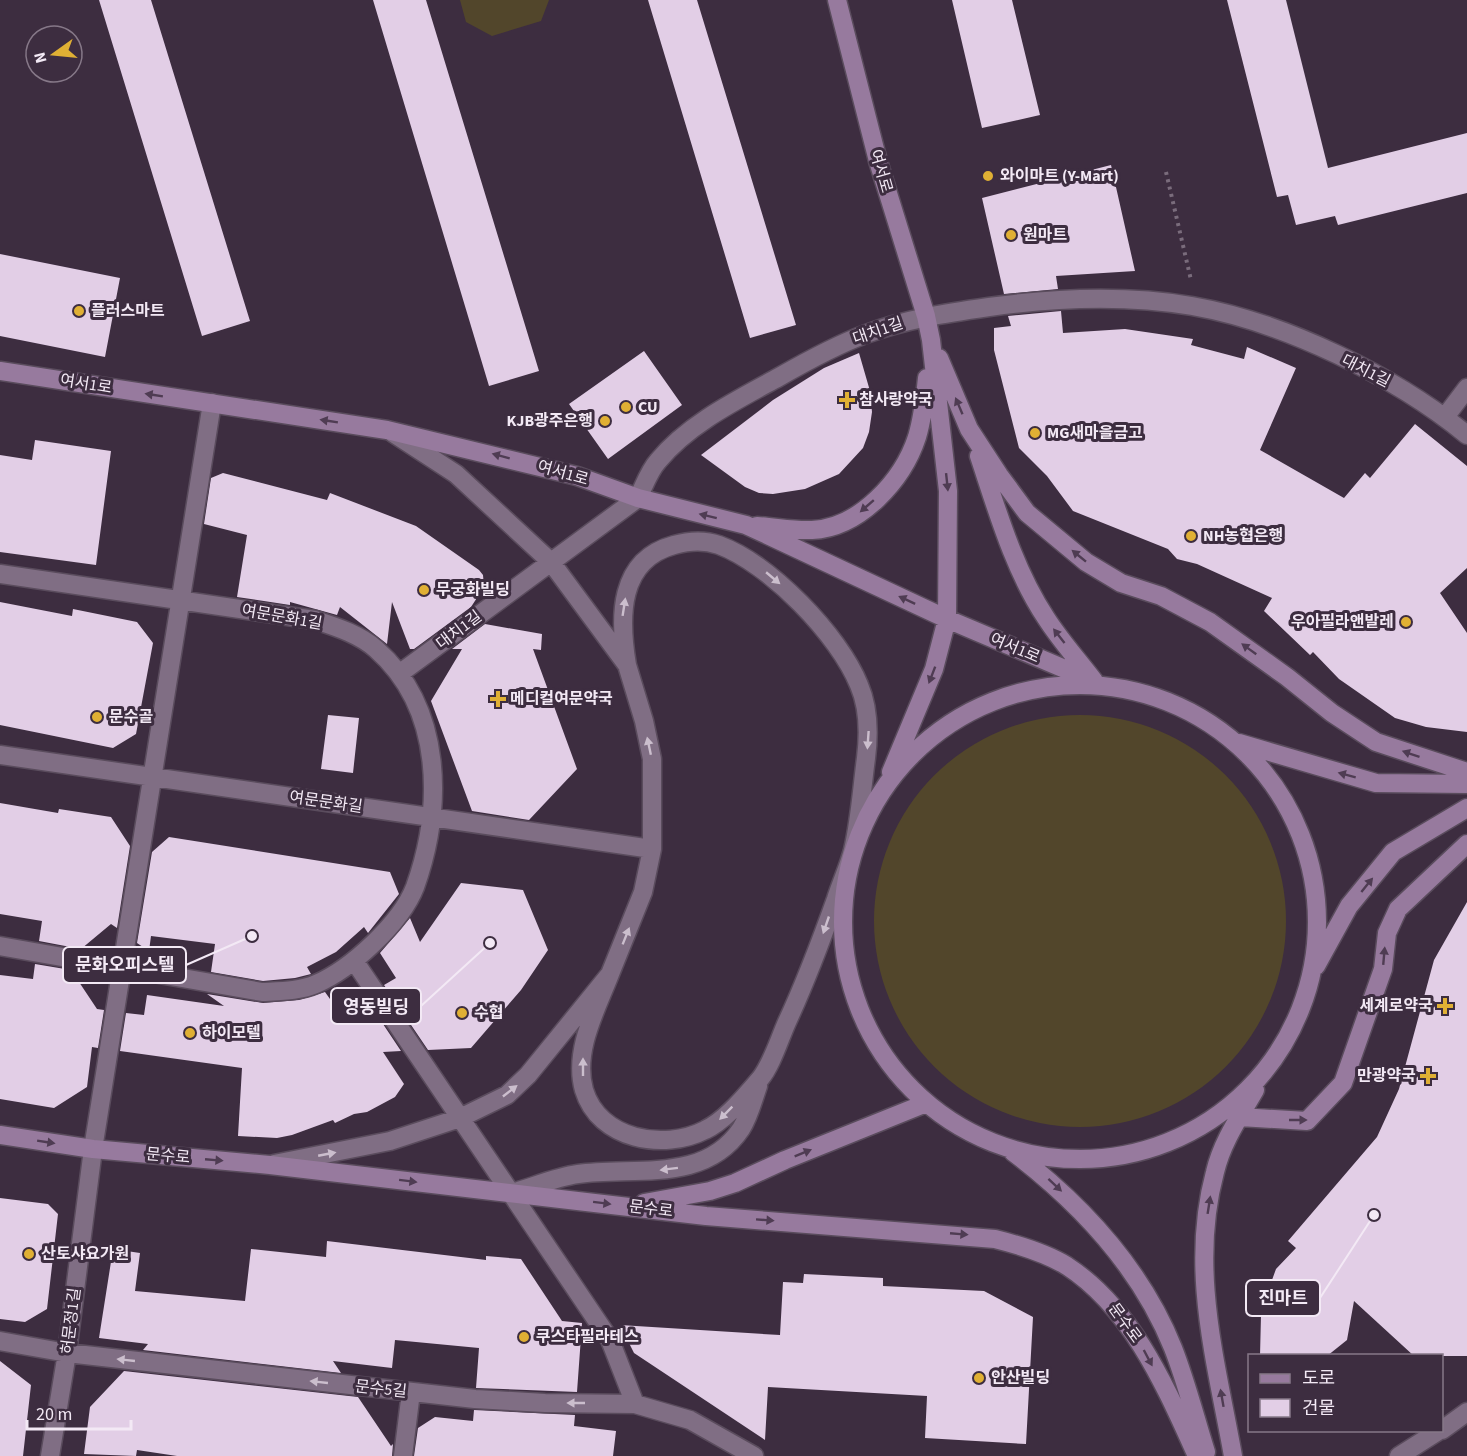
<svg xmlns="http://www.w3.org/2000/svg" width="1467" height="1456" viewBox="0 0 1467 1456" font-family="'Source Sans 3','Noto Sans KR',sans-serif">
  <style>
    .green { fill: #52462b }
    .building { fill: #e2cee6 }
    .lines { fill: none; stroke-linecap: round; stroke-linejoin: round }
    .street-casing { stroke: #5a4c5d; stroke-width: 21 }
    .secondary-casing { stroke: #5a4c5d; stroke-width: 21 }
    .path { stroke: #7a6c7c; stroke-width: 4; stroke-dasharray: 3 4.5; stroke-linecap: butt }
    .street { stroke: #806e84; stroke-width: 18 }
    .secondary { stroke: #977a9e; stroke-width: 18 }
    .oneway { fill: #4f3c53 }
    .oneway2 { fill: #cbbecd }
    .poi-dot { fill: #e0b034; stroke: #3d2d40; stroke-width: 2 }
    .labels { text-anchor: middle; dominant-baseline: central; stroke-width: 6; stroke-linejoin: round; paint-order: stroke }
    .street-label { font-size: 16px; fill: #f3e9f5; stroke: #3d2d40 }
    .poi-label { font-size: 16px; font-weight: bold; fill: #f3e9f5; stroke: #3d2d40; text-anchor: start }
    .leader { fill: none; stroke: #f3e9f5; stroke-width: 2 }
    .callout-dot { fill: #f3e9f5; stroke: #3d2d40; stroke-width: 2 }
    .callout { fill: #3d2d40; stroke: #f3e9f5; stroke-width: 2 }
    .callout-label { font-size: 18px; text-anchor: middle; font-weight: bold; fill: #f3e9f5 }
  </style>
  <rect width="100%" height="100%" fill="#3d2d40"/>
  <path class="green" d="M460,0H549L541,21L492,36L466,22Z
    M874 921a206 206 0 1 1 412 0a206 206 0 1 1-412 0Z"/>
  <path class="building" d="M99,0H151L250,321L202,336Z
    M373,0H426L539,371L489,386Z
    M648,0H697L796,325L750,338Z
    M952,0H1012L1040,115L982,128Z
    M1227,0H1286L1328,168L1467,133V193L1338,225L1335,216L1296,225L1288,195L1277,197Z
    M1111,165L1135,271L1056,276L1058,289L1004,294L982,198Z
    M0,254L120,278L105,357L0,336Z
    M1061,311L1063,333L1125,329L1193,339L1191,345L1244,359L1247,347L1296,368L1260,450L1344,498L1365,473L1370,478L1415,424L1467,466V568L1440,593L1467,633V732L1426,727L1395,718L1339,679L1313,652L1310,655L1264,611L1272,598L1197,564L1177,559L1168,549L1073,511L1047,476L1019,448L994,350V328L1011,326L1008,316Z
    M644,351L682,405L608,459L569,404Z
    M859,353L870,391L872,412L869,432L863,448L839,474L805,489L773,494L759,493L745,487L701,455L773,400L824,368Z
    M35,440L111,451L96,565L0,552V455L32,460Z
    M223,473L327,500L330,493L416,526L479,570L483,575L484,587L471,607L414,649H410L392,602L387,644L340,607L337,615L290,602V605L237,597L247,535L204,524L211,478Z
    M0,602L72,616L73,609L137,622L153,643L136,734L113,748L0,725Z
    M485,624L542,634L541,650L533,649L577,769L529,820L472,811L431,701L462,649H452Z
    M328,715L359,718L353,773L321,769Z
    M0,803L58,813L59,809L111,817L130,846L117,928L111,924L81,949L39,941L42,921L0,914Z
    M169,837L390,872L399,894L368,933L364,927L336,952L307,967L311,974L295,978L263,981L211,972L215,944L151,936L149,951L137,943L152,852Z
    M461,883L523,890L548,950L521,990L471,1048L428,1050L384,985L396,978L380,953L410,918L420,942Z
    M1467,902V1356H1414L1354,1301L1347,1340L1327,1356H1260L1261,1315L1268,1291L1276,1269L1296,1248L1288,1241L1377,1137L1399,1089L1434,960Z
    M35,964L71,970L97,1009L104,1010L98,1048L92,1047L87,1087L54,1108L0,1099V975L33,979Z
    M325,992L340,1013L365,997L401,1051L383,1052L404,1084L395,1097L367,1112L354,1114L335,1123L333,1120L292,1135L277,1138L238,1136L242,1068L120,1051L126,1013L144,1015L147,995L224,1006L207,994L263,1003L299,1000Z
    M0,1198L48,1204L58,1214L47,1309L25,1322L0,1319Z
    M327,1241L486,1260V1256L521,1259L562,1321L582,1323L577,1392L476,1388L479,1348L395,1340L392,1368L333,1361L341,1373L143,1350L148,1344L99,1338L113,1249L140,1253L135,1291L245,1301L251,1249L326,1257Z
    M804,1274L883,1278V1286L984,1291L1033,1317L1026,1444L925,1438L927,1396L768,1387L765,1440L634,1353L620,1325L780,1335L783,1282L803,1283Z
    M0,1361L31,1385L23,1456H0Z
    M124,1371L358,1397L391,1446L393,1444L392,1456H177L137,1450L136,1456L84,1454L90,1407Z
    M474,1410L575,1415L574,1426L616,1431L613,1456H414L418,1428L435,1417L473,1421Z"/>
  <g class="lines">
    <g class="street-casing">
      <path id="street" d="M1445,417L1467,388
        M0,574L315,620C336,627 359,634 376,649C444,709 443,808 415,887C401,923 351,969 316,984C300,991 280,991 262,992L0,946
        M399,674L638,498C644,486 649,471 658,461C688,424 737,400 779,377C807,361 836,345 866,334C906,319 947,313 989,307C1054,298 1127,295 1192,306C1284,322 1395,376 1467,435
        M0,755L652,849
        M355,962L610,1340L635,1404
        M610,974C596,1010 573,1051 584,1090C599,1140 664,1151 705,1130C726,1120 745,1096 760,1079C772,1064 779,1040 787,1022C806,981 821,941 836,899C841,883 849,866 853,850C860,820 862,788 866,758C869,734 869,708 859,685C839,635 770,564 719,545C705,540 688,541 674,545C618,560 619,618 627,665
        M274,1164L390,1141L460,1118L507,1095L528,1075L610,974L643,892L652,849V759L644,721L627,665L551,562L456,474L393,433
        M512,1193C533,1187 556,1177 578,1174C634,1166 704,1184 741,1129C749,1117 753,1100 758,1086
        M0,1341L67,1353L475,1399L545,1403L635,1404L690,1420L754,1456
        M1442,1430L1467,1412
        M50,1456L67,1353L93,1149L212,403
        M403,1456L411,1392
        M1399,1456L1440,1430"/>
    </g>
    <g class="secondary-casing">
      <path id="secondary" d="M837,0L878,161L926,316L931,340L948,491L947,619L934,669L891,772
        M939,358L969,429L999,475L1027,513L1086,562L1121,583L1161,596L1210,622L1287,677L1332,713L1376,742L1467,772
        M0,371L387,430L577,476L638,498L746,525L947,619L1093,681
        M979,456C997,510 1014,570 1046,618C1060,640 1078,660 1094,681
        M757,526C775,527 794,531 812,530C860,528 903,480 917,437C923,417 925,398 927,378
        M843 922a237 237 0 1 1 474 0a237 237 0 1 1-474 0Z
        M1239,743L1376,783L1467,784
        M1316,966L1349,906L1393,852L1467,808
        M1240,1117L1307,1121L1343,1083L1383,969L1387,933L1398,909L1467,844
        M0,1135L93,1149L270,1165L706,1216L995,1239C1019,1245 1046,1253 1067,1266C1133,1309 1166,1388 1197,1456
        M1013,1152C1080,1203 1141,1268 1173,1348C1186,1381 1195,1417 1206,1452
        M644,1203L710,1191L735,1183L785,1160L924,1104
        M1233,1456C1216,1361 1189,1268 1215,1172C1222,1142 1240,1116 1255,1090"/>
    </g>
    <path class="path" d="M1166,172L1191,280"/>
    <use href="#street" class="street"/>
    <use href="#secondary" class="secondary"/>
  </g>
  <defs><path id="oneway-solid" d="M-6-.8H1V-3.2L6.5 0L1 3.2V.8H-6Z" transform="scale(1.5)"/></defs>
  <g class="oneway">
    <use href="#oneway-solid" transform="translate(154 395) rotate(-171)"/>
    <use href="#oneway-solid" transform="translate(959 406) rotate(-113)"/>
    <use href="#oneway-solid" transform="translate(329 421) rotate(-171)"/>
    <use href="#oneway-solid" transform="translate(501 456) rotate(-165)"/>
    <use href="#oneway-solid" transform="translate(947 482) rotate(84)"/>
    <use href="#oneway-solid" transform="translate(867 506) rotate(139)"/>
    <use href="#oneway-solid" transform="translate(708 516) rotate(-166)"/>
    <use href="#oneway-solid" transform="translate(1079 556) rotate(-141)"/>
    <use href="#oneway-solid" transform="translate(907 600) rotate(-155)"/>
    <use href="#oneway-solid" transform="translate(1059 636) rotate(-128)"/>
    <use href="#oneway-solid" transform="translate(1249 649) rotate(-144)"/>
    <use href="#oneway-solid" transform="translate(932 675) rotate(111)"/>
    <use href="#oneway-solid" transform="translate(1411 754) rotate(-161)"/>
    <use href="#oneway-solid" transform="translate(1347 775) rotate(-165)"/>
    <use href="#oneway-solid" transform="translate(1367 885) rotate(-51)"/>
    <use href="#oneway-solid" transform="translate(1384 956) rotate(-85)"/>
    <use href="#oneway-solid" transform="translate(1298 1120)"/>
    <use href="#oneway-solid" transform="translate(46 1142) rotate(9)"/>
    <use href="#oneway-solid" transform="translate(803 1153) rotate(-22)"/>
    <use href="#oneway-solid" transform="translate(214 1160) rotate(5)"/>
    <use href="#oneway-solid" transform="translate(408 1181) rotate(7)"/>
    <use href="#oneway-solid" transform="translate(1055 1185) rotate(43)"/>
    <use href="#oneway-solid" transform="translate(602 1203) rotate(7)"/>
    <use href="#oneway-solid" transform="translate(1209 1205) rotate(-81)"/>
    <use href="#oneway-solid" transform="translate(765 1220) rotate(4)"/>
    <use href="#oneway-solid" transform="translate(959 1234) rotate(5)"/>
    <use href="#oneway-solid" transform="translate(1148 1358) rotate(62)"/>
    <use href="#oneway-solid" transform="translate(1222 1398) rotate(-100)"/>
  </g>
  <g class="oneway2">
    <use href="#oneway-solid" transform="translate(773 578) rotate(40)"/>
    <use href="#oneway-solid" transform="translate(624 607) rotate(-81)"/>
    <use href="#oneway-solid" transform="translate(868 740) rotate(94)"/>
    <use href="#oneway-solid" transform="translate(649 746) rotate(-102)"/>
    <use href="#oneway-solid" transform="translate(826 925) rotate(109)"/>
    <use href="#oneway-solid" transform="translate(626 936) rotate(-68)"/>
    <use href="#oneway-solid" transform="translate(583 1067) rotate(-90)"/>
    <use href="#oneway-solid" transform="translate(510 1091) rotate(-38)"/>
    <use href="#oneway-solid" transform="translate(726 1113) rotate(135)"/>
    <use href="#oneway-solid" transform="translate(327 1154) rotate(-11)"/>
    <use href="#oneway-solid" transform="translate(669 1169) rotate(173)"/>
    <use href="#oneway-solid" transform="translate(126 1360) rotate(-174)"/>
    <use href="#oneway-solid" transform="translate(319 1382) rotate(-174)"/>
    <use href="#oneway-solid" transform="translate(576 1403) rotate(-180)"/>
  </g>
  <g class="poi-dot">
    <circle cx="988" cy="176" r="6"/>
    <circle cx="1011" cy="235" r="6"/>
    <circle cx="79" cy="311" r="6"/>
    <path d="M844 391h6v6h6v6h-6v6h-6v-6h-6v-6h6z"/>
    <circle cx="626" cy="407" r="6"/>
    <circle cx="605" cy="421" r="6"/>
    <circle cx="1035" cy="433" r="6"/>
    <circle cx="1191" cy="536" r="6"/>
    <circle cx="424" cy="590" r="6"/>
    <circle cx="1406" cy="622" r="6"/>
    <path d="M495 690h6v6h6v6h-6v6h-6v-6h-6v-6h6z"/>
    <circle cx="97" cy="717" r="6"/>
    <path d="M1442 997h6v6h6v6h-6v6h-6v-6h-6v-6h6z"/>
    <circle cx="462" cy="1013" r="6"/>
    <circle cx="190" cy="1033" r="6"/>
    <path d="M1425 1067h6v6h6v6h-6v6h-6v-6h-6v-6h6z"/>
    <circle cx="29" cy="1254" r="6"/>
    <circle cx="524" cy="1337" r="6"/>
    <circle cx="979" cy="1378" r="6"/>
  </g>
  <g class="labels">
    <g class="street-label">
      <text transform="translate(881 171) rotate(74)">여서로</text>
      <text transform="translate(878 331) rotate(-19)">대치1길</text>
      <text transform="translate(1366 371) rotate(27)">대치1길</text>
      <text transform="translate(86 384) rotate(9)">여서1로</text>
      <text transform="translate(563 473) rotate(16)">여서1로</text>
      <text transform="translate(282 617) rotate(10)">여문문화1길</text>
      <text transform="translate(459 630) rotate(-37)">대치1길</text>
      <text transform="translate(1015 648) rotate(23)">여서1로</text>
      <text transform="translate(326 802) rotate(8)">여문문화길</text>
      <text transform="translate(168 1156) rotate(5)">문수로</text>
      <text transform="translate(651 1209) rotate(7)">문수로</text>
      <text transform="translate(71 1321) rotate(-83)">허문정1길</text>
      <text transform="translate(1125 1323) rotate(54)">문수로</text>
      <text transform="translate(381 1389) rotate(6)">문수5길</text>
    </g>
    <g class="poi-label">
      <text x="1000" y="176">와이마트 (Y-Mart)</text>
      <text x="1023" y="235">원마트</text>
      <text x="91" y="311">플러스마트</text>
      <text x="859" y="400">참사랑약국</text>
      <text x="638" y="407">CU</text>
      <text x="593" y="421" text-anchor="end">KJB광주은행</text>
      <text x="1047" y="433">MG새마을금고</text>
      <text x="1203" y="536">NH농협은행</text>
      <text x="436" y="590">무궁화빌딩</text>
      <text x="1394" y="622" text-anchor="end">우아필라앤발레</text>
      <text x="510" y="699">메디컬여문약국</text>
      <text x="109" y="717">문수골</text>
      <text x="1433" y="1006" text-anchor="end">세계로약국</text>
      <text x="474" y="1013">수협</text>
      <text x="202" y="1033">하이모텔</text>
      <text x="1416" y="1076" text-anchor="end">만광약국</text>
      <text x="41" y="1254">산토샤요가원</text>
      <text x="536" y="1337">쿠스타필라테스</text>
      <text x="991" y="1378">안산빌딩</text>
    </g>
  </g>
  <path class="leader" d="M252 936L186 965M490 943L421 1006M1374 1215L1320 1298"/>
  <g class="callout-dot">
    <circle cx="252" cy="936" r="6"/>
    <circle cx="490" cy="943" r="6"/>
    <circle cx="1374" cy="1215" r="6"/>
  </g>
  <g class="callout">
    <rect x="63" y="947" width="123" height="36" rx="6"/>
    <rect x="331" y="988" width="90" height="36" rx="6"/>
    <rect x="1246" y="1280" width="74" height="36" rx="6"/>
  </g>
  <g class="callout-label">
    <text x="125" y="971">문화오피스텔</text>
    <text x="376" y="1013">영동빌딩</text>
    <text x="1283" y="1304">진마트</text>
  </g>
  <rect x="1248" y="1354" width="195" height="78" fill="#3d2d40" stroke="#867888" stroke-width="1.5"/>
  <rect x="1260" y="1374" width="30" height="9" fill="#977a9e" stroke="#867888" stroke-width="1.5"/>
  <text x="1302" y="1384" font-size="18" fill="#f3e9f5">도로</text>
  <rect x="1260" y="1399" width="30" height="18" fill="#e2cee6" stroke="#867888" stroke-width="1.5"/>
  <text x="1302" y="1414" font-size="18" fill="#f3e9f5">건물</text>
  <g transform="translate(54 54) rotate(255)"><circle r="28" fill="#3d2d40" stroke="#867888" stroke-width="1.5"/>
  <path d="M0-4.5L10 22L0 15L-10 22Z" fill="#e0b034"/>
  <text y="-9" font-size="16" font-weight="bold" text-anchor="middle" fill="#f3e9f5">N</text>
  </g>
  <path d="M27 1420v9h104v-9" fill="none" stroke="#f3e9f5" stroke-width="3"/>
  <text x="36" y="1420" font-size="18" fill="#f3e9f5" stroke="#3d2d40" stroke-width="4.5" paint-order="stroke">20 m</text>
</svg>
